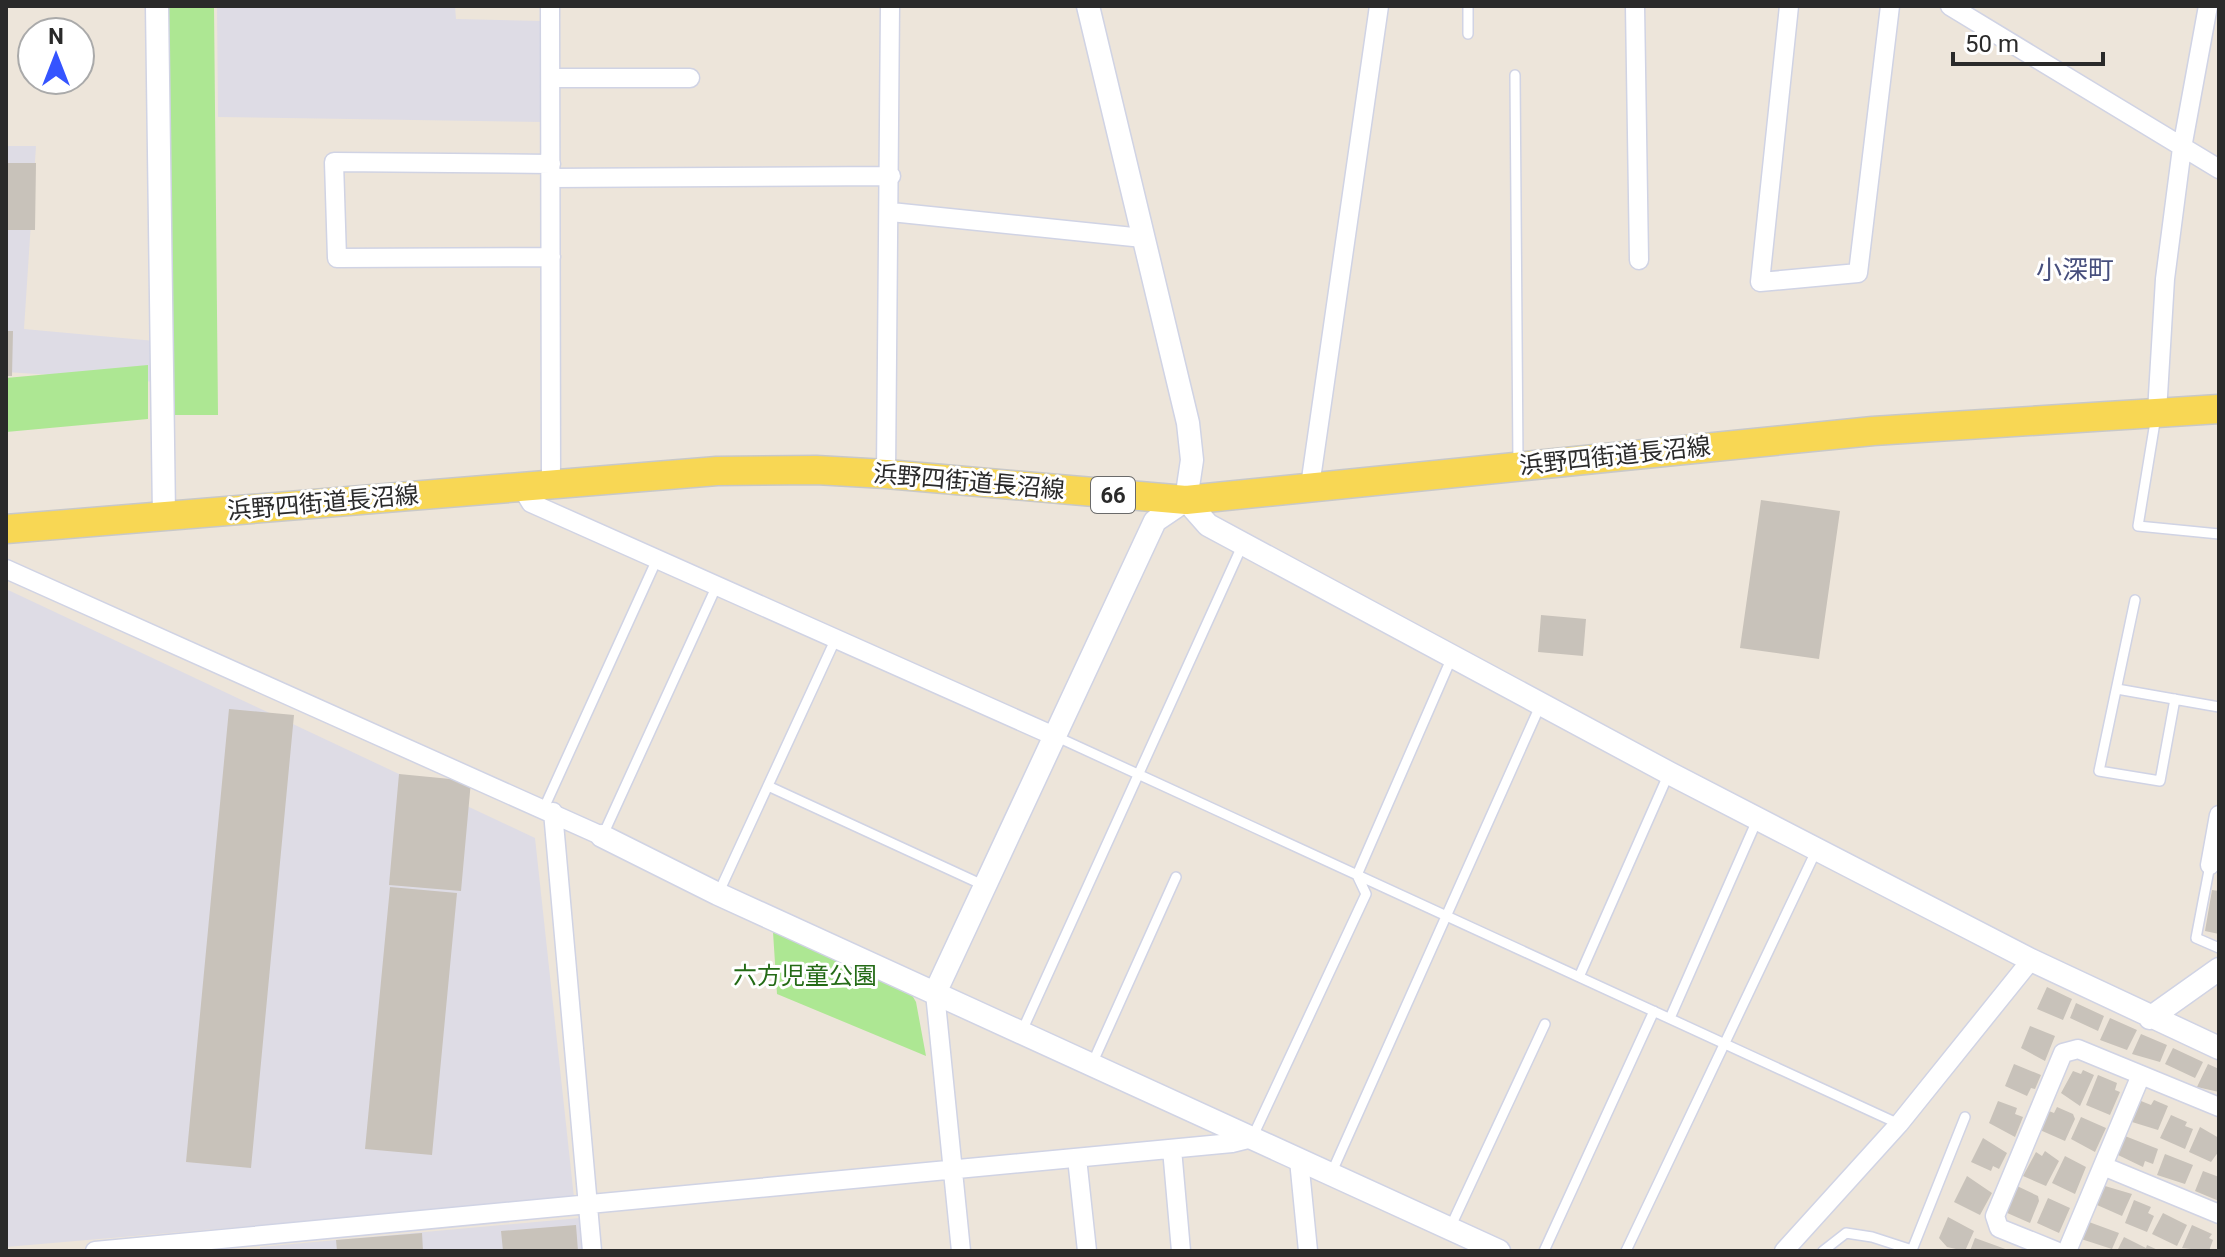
<svg xmlns="http://www.w3.org/2000/svg" width="2225" height="1257" viewBox="0 0 2225 1257" font-family="Roboto,'Noto Sans JP',sans-serif">
  <style>
    .industrial { fill: #dedce5 }
    .green { fill: #ade793 }
    .building { fill: #c8c2ba }
    .lines { fill: none; stroke-linecap: round; stroke-linejoin: round }
    .service-casing { stroke: #d0d3e4; stroke-width: 12 }
    .minor-casing { stroke: #d0d3e4; stroke-width: 21 }
    .tertiary-casing { stroke: #d0d3e4; stroke-width: 25 }
    .primary-casing { stroke: #c8c8c8; stroke-width: 31 }
    .service { stroke: #fff; stroke-width: 9 }
    .minor { stroke: #fff; stroke-width: 18 }
    .tertiary { stroke: #fff; stroke-width: 22 }
    .primary { stroke: #f8d754; stroke-width: 28 }
    .labels { text-anchor: middle; dominant-baseline: central; stroke-width: 6; stroke-linejoin: round; paint-order: stroke }
    .shield { fill: #fff; stroke: #6a6a6a; stroke-width: 2 }
    .shield-label { font-size: 22px; font-weight: bold; fill: #2a2a2a }
    .street-label { font-size: 24px; fill: #2a2a2a; stroke: #fff }
    .park-label { font-size: 24px; fill: #246b16; stroke: #fff }
    .neighbourhood-label { font-size: 26px; fill: #474f7d; stroke: #fff }
  </style>
  <rect width="100%" height="100%" fill="#ede5da"/>
  <path class="industrial" d="M217,6H455L456,19L541,21V122L218,117Z
    M6,146H36L24,329L155,341L158,382L6,372Z
    M6,589L535,838L574,1198L6,1247Z
    M580,1218L583,1251H260V1247Z"/>
  <path class="green" d="M167,6H214L218,415H171Z
    M148,365V419L6,432V378Z
    M773,932L909,990L916,1002L926,1056L777,994Z"/>
  <path class="building" d="M6,163H36L35,230H6Z
    M6,331H13L12,376H6Z
    M1761,500L1840,511L1819,659L1740,648Z
    M1541,615L1586,619L1583,656L1538,652Z
    M229,709L294,715L251,1168L186,1162Z
    M399,774L471,781L461,891L389,885Z
    M390,887L457,893L432,1155L365,1149Z
    M2212,890L2219,891V934L2205,931Z
    M2047,987L2072,999L2063,1020L2037,1009Z
    M2076,1003L2104,1016L2098,1031L2070,1018Z
    M2110,1018L2137,1030L2127,1050L2100,1040Z
    M2030,1026L2055,1036L2045,1061L2021,1048Z
    M2141,1034L2167,1045L2160,1062L2132,1054Z
    M2173,1048L2203,1062L2195,1078L2165,1064Z
    M2014,1064L2041,1075L2035,1089L2031,1088L2027,1096L2005,1086Z
    M2208,1064L2219,1069V1092L2197,1087Z
    M2083,1070L2094,1075L2080,1106L2061,1093L2073,1071L2081,1074Z
    M2098,1075L2117,1083L2115,1090L2120,1092L2110,1115L2086,1105Z
    M2154,1100L2168,1106L2158,1130L2132,1122L2141,1101L2151,1105Z
    M1998,1101L2017,1108L2015,1114L2023,1117L2015,1137L1989,1123Z
    M2057,1107L2073,1114L2075,1119L2065,1141L2040,1130L2049,1111L2054,1113Z
    M2171,1115L2187,1122L2185,1126L2193,1129L2185,1149L2160,1138Z
    M2081,1117L2106,1128L2095,1152L2071,1139Z
    M2200,1127L2219,1138V1151L2211,1162L2189,1152Z
    M2125,1136L2158,1149L2153,1164L2145,1161L2143,1167L2118,1155Z
    M1983,1138L2007,1153L1999,1169L1993,1166L1991,1171L1971,1162Z
    M2045,1151L2059,1161L2046,1186L2023,1176L2036,1152L2042,1156Z
    M2165,1154L2193,1165L2185,1184L2157,1175Z
    M2065,1156L2086,1167L2075,1194L2052,1183Z
    M2203,1171L2219,1177V1201L2195,1191Z
    M1967,1176L1992,1193L1980,1215L1954,1202Z
    M2017,1186L2038,1196L2039,1201L2030,1223L2005,1212Z
    M2105,1186L2132,1194L2122,1216L2097,1205Z
    M2048,1198L2070,1208L2059,1233L2037,1223Z
    M2134,1200L2151,1207L2148,1213L2154,1216L2147,1232L2125,1223Z
    M2163,1213L2187,1225L2177,1246L2152,1234Z
    M1948,1217L1974,1231L1965,1251L1947,1247L1939,1238Z
    M2089,1222L2119,1233L2112,1249L2081,1239Z
    M576,1225L578,1251H503L501,1231Z
    M2192,1225L2212,1234L2209,1238L2213,1240L2209,1251L2182,1248Z
    M422,1233L423,1251H337L336,1240Z
    M2124,1237L2146,1248L2147,1245L2160,1251H2117Z
    M1975,1238L2011,1251H1970Z"/>
  <g class="lines">
    <g class="service-casing">
      <path id="service" d="M1468,6V34
        M1515,75L1518,463
        M2156,416L2138,526L2219,534
        M2135,600L2099,771L2160,781L2175,699
        M2117,689L2219,707
        M1055,736L1899,1124
        M768,786L983,885
        M544,808L658,557
        M603,835L718,583
        M2210,865L2196,938L2219,948
        M718,894L837,636
        M1579,977L1669,773
        M1670,1018L1758,818
        M1022,1031L1242,546
        M1092,1064L1176,877
        M1253,1136L1366,894L1357,875L1452,657
        M1331,1174L1540,706
        M1450,1228L1545,1024
        M1544,1251L1654,1011
        M1626,1251L1817,849
        M1823,1251L1846,1233L1872,1237L1912,1250L1965,1117"/>
    </g>
    <g class="minor-casing">
      <path id="minor" d="M550,6L551,482
        M1635,6L1639,260
        M1789,6L1760,282L1858,273L1890,6
        M1950,6L2219,169
        M551,78H690
        M551,164L334,162L337,258L551,257
        M551,178L891,176
        M891,212L1143,238
        M2157,412L2165,279L2182,148L2208,6
        M886,474L890,6
        M520,485L531,503L1054,736
        M1310,486L1379,6
        M6,569L602,836
        M553,812L592,1251
        M2210,865L2219,815
        M935,993L961,1251
        M1172,1149L1181,1251
        M1077,1158L1087,1251
        M1299,1160L1308,1251
        M2103,1166L2219,1214
        M95,1251L1232,1143L1252,1138
        M1784,1251L1899,1124L2031,960
        M2056,1251L1999,1228L1995,1216L2063,1053L2078,1049L2219,1107
        M2067,1251L2141,1075"/>
    </g>
    <g class="tertiary-casing">
      <path id="tertiary" d="M157,6L164,516
        M1088,6L1188,423L1192,460L1186,500L1208,525L1669,773L2031,960L2219,1048
        M602,836L718,894L1499,1251
        M935,993L1155,521L1186,500
        M2150,1018L2219,969"/>
    </g>
    <g class="primary-casing">
      <path id="primary" d="M6,529L717,471L816,470L886,474L1186,500L1873,431L2219,409"/>
    </g>
    <use href="#service" class="service"/>
    <use href="#minor" class="minor"/>
    <use href="#tertiary" class="tertiary"/>
    <use href="#primary" class="primary"/>
  </g>
  <g class="labels">
    <rect class="shield" x="1091" y="477" width="44" height="36" rx="6"/>
    <g class="shield-label">
      <text x="1113" y="495">66</text>
    </g>
    <g class="street-label">
      <text transform="translate(1615 456) rotate(-6)">浜野四街道長沼線</text>
      <text transform="translate(969 482) rotate(5)">浜野四街道長沼線</text>
      <text transform="translate(323 503) rotate(-5)">浜野四街道長沼線</text>
    </g>
    <g class="park-label">
      <text x="805" y="976">六方児童公園</text>
    </g>
    <g class="neighbourhood-label">
      <text x="2075" y="270">小深町</text>
    </g>
  </g>
  <rect width="2225" height="1257" fill="none" stroke="#2a2a2a" stroke-width="16"/>
  <g transform="translate(56 56)"><circle r="38" fill="#ffffff" stroke="#aaaaaa" stroke-width="2"/>
  <path d="M0-6L14 30L0 20L-14 30Z" fill="#3554ff"/>
  <text y="-12" font-size="22" font-weight="bold" text-anchor="middle" fill="#2a2a2a">N</text>
  </g>
  <path d="M1953 52v12h150v-12" fill="none" stroke="#2a2a2a" stroke-width="4"/>
  <text x="1965" y="52" font-size="24" fill="#2a2a2a" stroke="#ffffff" stroke-width="6" paint-order="stroke">50 m</text>
</svg>
